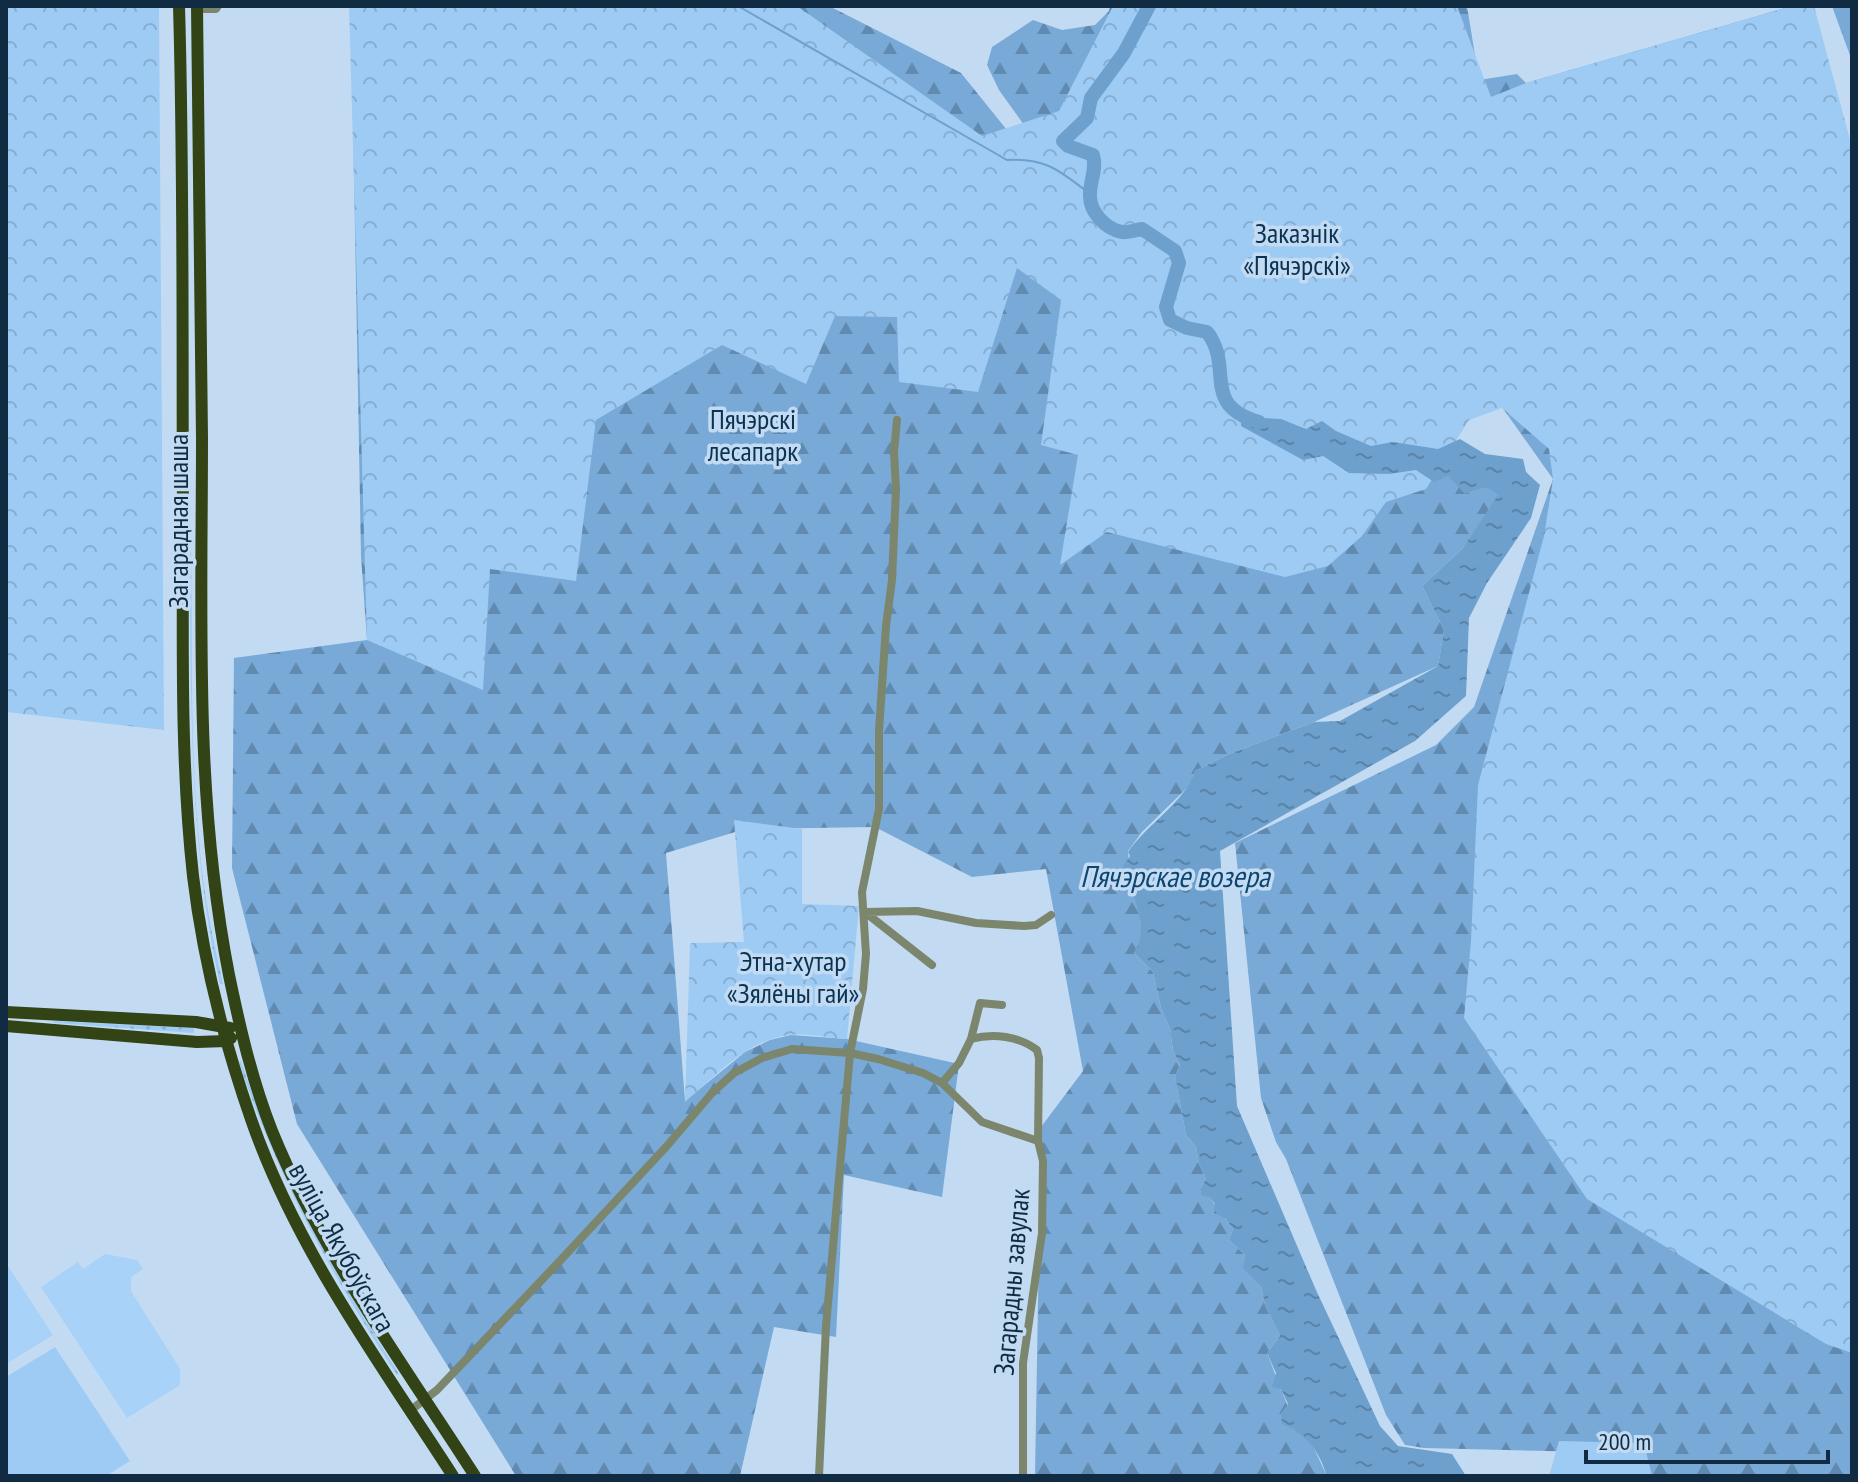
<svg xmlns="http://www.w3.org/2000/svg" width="1858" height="1482" viewBox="0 0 1858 1482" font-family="'PT Sans Narrow',sans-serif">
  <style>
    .built { fill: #a9d2f8 }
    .grass { fill: url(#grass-dots) }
    .forest { fill: url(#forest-firs) }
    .park { fill: url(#park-crowns) }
    .pitch { fill: #9ecbf4 }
    .water { fill: url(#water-ripples) }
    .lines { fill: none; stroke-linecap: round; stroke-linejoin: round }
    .stream { stroke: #6ea0cd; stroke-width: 2 }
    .river { stroke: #6ea0cd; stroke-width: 14 }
    .street { stroke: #7b866d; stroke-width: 8 }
    .primary { stroke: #324315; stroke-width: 12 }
    .labels { text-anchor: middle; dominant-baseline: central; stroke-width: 7; stroke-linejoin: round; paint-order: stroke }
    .park-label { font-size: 28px; fill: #0c3251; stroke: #c2dbf3 }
    .street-label { font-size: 28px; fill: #112c42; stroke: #c2dbf3 }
    .water-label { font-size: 30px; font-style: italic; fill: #0d4671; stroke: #c2dbf3 }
  </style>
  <defs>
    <pattern id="grass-dots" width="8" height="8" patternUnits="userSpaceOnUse" patternTransform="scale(2)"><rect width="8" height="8" fill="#9ecbf4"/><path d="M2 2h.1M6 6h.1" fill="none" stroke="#87aed2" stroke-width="1.8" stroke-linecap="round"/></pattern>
    <pattern id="forest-firs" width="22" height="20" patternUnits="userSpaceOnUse" patternTransform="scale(2)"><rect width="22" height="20" fill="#78a9d7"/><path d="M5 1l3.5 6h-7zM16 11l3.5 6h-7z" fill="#618ab0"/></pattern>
    <pattern id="park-crowns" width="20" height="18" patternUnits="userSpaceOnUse" patternTransform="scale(2)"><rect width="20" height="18" fill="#9ecbf4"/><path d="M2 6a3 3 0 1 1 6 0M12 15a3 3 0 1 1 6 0" fill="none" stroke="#87aed2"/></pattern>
    <pattern id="water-ripples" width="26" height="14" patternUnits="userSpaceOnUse" patternTransform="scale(2)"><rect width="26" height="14" fill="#6ea0cd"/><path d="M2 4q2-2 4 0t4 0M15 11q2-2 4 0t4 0" fill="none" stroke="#5983a8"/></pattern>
  </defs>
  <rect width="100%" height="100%" fill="#c2dbf3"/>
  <path class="built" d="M105,1254L137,1260L143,1269L131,1277V1291L180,1369V1385L127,1418L41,1287L78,1262L83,1269Z
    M6,1263L53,1335L6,1364Z"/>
  <path class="grass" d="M189,539H191C193,643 189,748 200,851C204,896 213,940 223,984H220C187,838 192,688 189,539Z
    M53,1021L194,1028V1033L54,1023Z
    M241,1061C279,1174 335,1274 399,1374L397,1375C332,1276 276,1175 239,1062Z"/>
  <path class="forest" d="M354,6H829L961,73L1015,140L1448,476L1491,488L1499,495L1462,549L1422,586L1444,630L1438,666L1314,722L1229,754L1195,771L1191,784L1142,832L1128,851L1130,876L1140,915L1142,940L1134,953L1153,972L1161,1008L1170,1029L1173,1051L1180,1065L1175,1077L1186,1135L1196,1147L1199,1164L1206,1179L1200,1189L1201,1194L1210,1198L1233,1229L1229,1240L1245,1255L1244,1268L1261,1287L1265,1305L1280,1336L1267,1353L1297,1430L1311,1442L1327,1476H1035L1041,1127L1083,1071L1046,869L972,877L875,827L745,829L666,853L685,1101L745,1052L770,1040L791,1035L847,1039L959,1064L942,1197L844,1175L836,1337L774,1327L740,1476H516L297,1124L232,868L234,658L367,640L361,556L351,14Z
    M1110,6H1467L1479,80L1517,74L1526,83L1792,6L1852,147V1476H1638L1592,1452L1424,1448L1405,1445L1386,1415L1286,1159L1276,1142L1261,1098L1235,843L1436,745L1474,707L1553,479L1502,407L1042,150L999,90L987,65L992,47L1033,20L1062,30L1095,25L1109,11Z
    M1832,6H1852V61Z"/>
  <path class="park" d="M6,6H159L164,730L6,712Z
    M349,6H797L982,136L1059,111L1113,6H1457L1491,97L1526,83L1792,6H1814L1852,147V1353L1826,1344L1587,1199L1464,1018L1471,941L1478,785L1544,536L1553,479L1549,449L1502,408L1469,420L1426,489L1386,502L1362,536L1328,566L1285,577L1107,532L1060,565L1078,455L1041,445L1061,300L1017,268L978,392L899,382L897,317L835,316L806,384L722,345L596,420L576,581L490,569L483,690L367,640Z
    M734,820L802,829V904L859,906L847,1039C829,1038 808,1033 790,1035C748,1039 715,1077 685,1102L690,943L744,942Z"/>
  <path class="pitch" d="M55,1347L130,1461L106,1476H6V1377Z
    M1559,1441L1644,1443L1652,1476H1549Z"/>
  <path class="water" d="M1241,417L1281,419L1306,429L1322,421L1336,431L1371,446L1393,442L1438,449L1460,439L1485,454L1523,459L1526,472L1540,485L1531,518L1487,583L1469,618L1466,696L1415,741L1220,851L1237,1106L1316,1290L1380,1426L1398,1446L1452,1454L1466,1476H1327C1319,1451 1307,1434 1282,1424L1281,1413L1288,1404L1281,1389L1272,1387L1276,1373L1267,1353L1280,1336L1265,1305L1261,1287L1243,1268L1245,1255L1229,1240L1233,1229L1225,1218L1214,1213L1215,1204L1210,1198L1201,1195L1200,1189L1206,1179L1199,1164L1196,1147L1186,1135L1175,1077L1180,1065L1173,1051L1170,1029L1161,1008L1153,972L1134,953C1146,934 1140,917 1134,896L1126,891L1130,876L1123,866L1130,856L1128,852C1146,825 1187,800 1195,771L1229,754L1314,722L1340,721L1438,666L1444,630L1422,586L1462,549L1498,495C1487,483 1480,488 1465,494L1448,476L1434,482L1416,470L1389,474L1349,473L1323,456L1303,460L1241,426Z"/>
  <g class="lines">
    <path class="stream" d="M738,6L1007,160C1047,158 1060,171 1090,194"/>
    <path class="river" d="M1149,6L1124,53L1091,98L1087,118L1063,141L1068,146L1093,155C1097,170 1090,180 1090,194C1089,211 1105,229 1122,232C1127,233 1136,230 1142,229L1175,251L1179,263L1166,307L1170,320L1187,328L1207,332C1235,368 1199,404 1259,422"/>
    <path class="street" d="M197,9H216L218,6
      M865,912L917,911L976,923L1024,926L1036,925L1051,915
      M866,913L932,965
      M971,1039C993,1033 1019,1036 1037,1050L1039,1058L1038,1141L1043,1161L1042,1233L1023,1363V1476
      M942,1083L959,1063L971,1039L980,1003L1002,1005
      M411,1410L437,1390L557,1264L666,1147L712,1093L734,1073L762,1058L792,1049L850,1053L878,1059L923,1073L942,1083L982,1122L1038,1141
      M819,1476L826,1326L850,1053L863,989L866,954L862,892L879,809V731L886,626L892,580L896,489L894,452L897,420"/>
    <path class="primary" d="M179,6C184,178 182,350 183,522C183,639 180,758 193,876C203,960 224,1042 252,1122C297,1250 380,1363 453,1476
      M197,6C198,150 201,294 202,438C202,619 194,796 229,975C240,1028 252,1080 272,1131C322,1254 404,1365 475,1476
      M6,1012L196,1022L230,1028
      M6,1026L197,1042L226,1041L231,1038"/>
  </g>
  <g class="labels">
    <g class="park-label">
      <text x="1297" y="232">Заказнік<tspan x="1297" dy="32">«Пячэрскі»</tspan></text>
      <text x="753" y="418">Пячэрскі<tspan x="753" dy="32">лесапарк</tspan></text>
      <text x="793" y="960">Этна-хутар<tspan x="793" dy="32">«Зялёны гай»</tspan></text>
    </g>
    <g class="street-label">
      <text transform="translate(177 521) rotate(-90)">Загарадная шаша</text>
      <text transform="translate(343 1247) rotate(61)">вуліца Якубоўскага</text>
      <text transform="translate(1011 1282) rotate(-85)">Загарадны завулак</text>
    </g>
    <g class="water-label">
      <text x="1175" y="875">Пячэрскае возера</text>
    </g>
  </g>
  <rect width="1858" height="1482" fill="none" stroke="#112c42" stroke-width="16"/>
  <path d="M1586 1450v12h242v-12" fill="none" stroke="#112c42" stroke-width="4"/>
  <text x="1598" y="1450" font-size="24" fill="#112c42" stroke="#c2dbf3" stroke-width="6" paint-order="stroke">200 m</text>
</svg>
